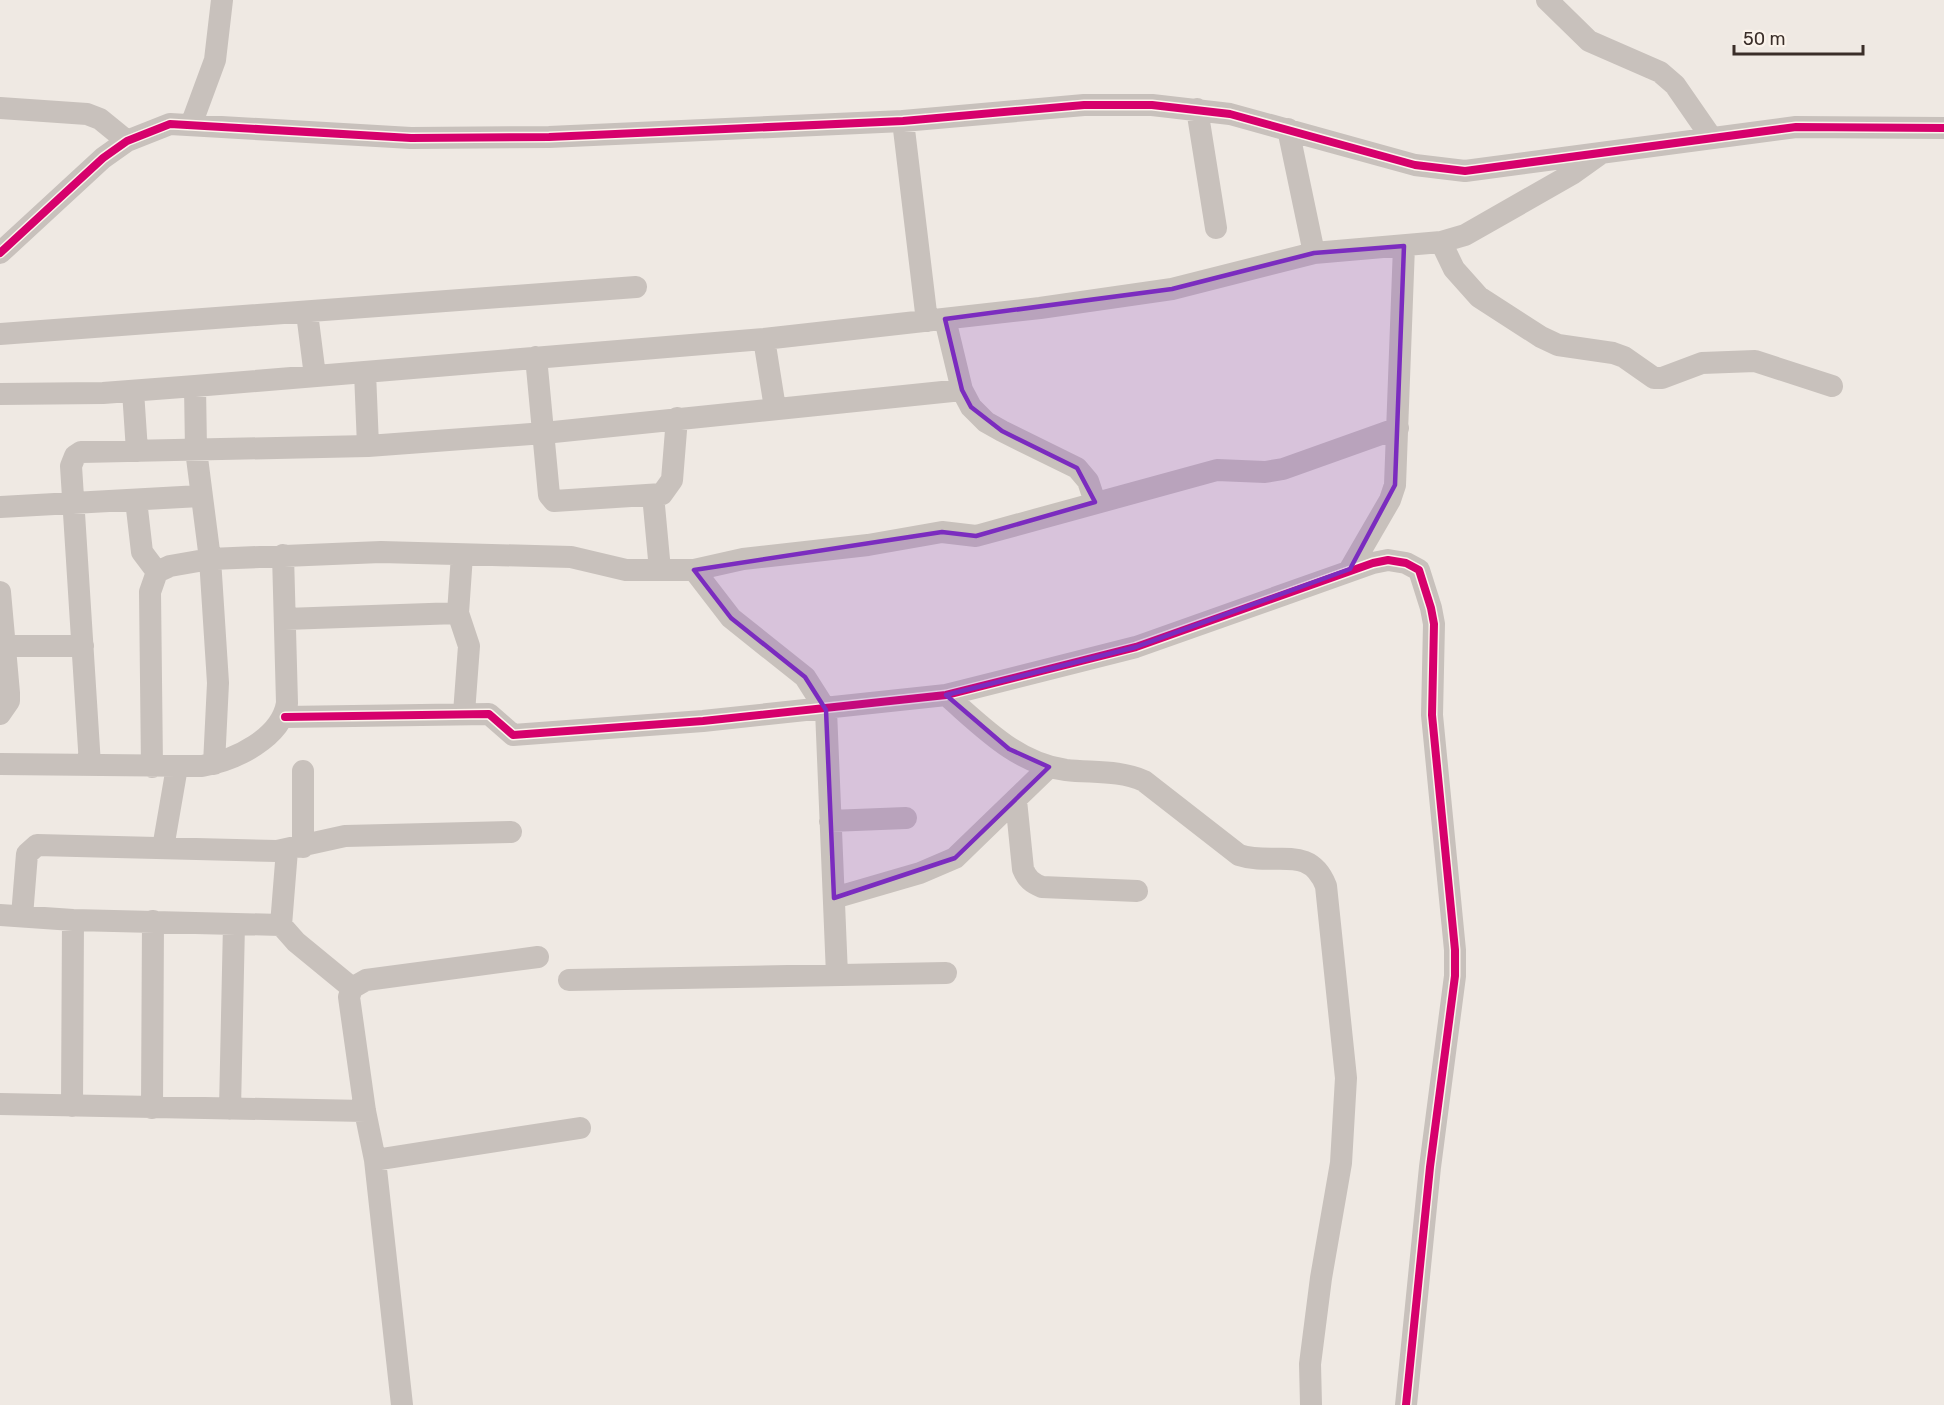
<svg xmlns="http://www.w3.org/2000/svg" width="1944" height="1405" viewBox="0 0 1944 1405" font-family="Rubik,sans-serif">
  <style>
    .lines { fill: none; stroke-linecap: round; stroke-linejoin: round }
    .minor { stroke: #c8c1bc; stroke-width: 22 }
    .cycleway-casing { stroke: #fbf3eb; stroke-width: 11 }
    .cycleway { stroke: #d6006c; stroke-width: 8 }
    .marked { fill: #7b2cbf; fill-opacity: 0.2; stroke: #7b2cbf; stroke-width: 4.5; stroke-linejoin: round }
  </style>
  <rect width="100%" height="100%" fill="#efe9e3"/>
  <g class="lines">
    <path class="minor" d="M1547,0L1589,41L1660,72L1675,85L1711,137
      M0,108L87,114L100,119L127,141
      M1197,109L1216,228
      M903,121L927,321
      M191,125L215,60L222,0
      M1288,129L1314,253
      M1441,242L1454,269L1479,297L1541,337L1558,345L1613,353L1624,357L1654,378H1662L1702,363L1755,361L1832,386
      M0,253L103,158L127,141L170,124L411,138L549,137L903,121L1084,105H1152L1230,114L1415,165L1465,171L1796,127L1944,128
      M307,313L315,376
      M945,319L962,390L971,407L986,422L1002,431L1077,468L1088,481L1095,502
      M0,334L636,287
      M764,339L775,408
      M536,357L549,495L554,501L662,494L672,480L677,418
      M365,372L368,446
      M195,386L196,450L210,559L218,683L214,764
      M133,391L137,451
      M0,394L103,393L195,386L764,339L1040,308L1172,289L1314,253L1441,242L1465,235L1572,174L1600,154
      M653,495L660,570
      M136,500L142,552L157,572
      M0,507L200,496
      M462,555L458,613L469,646L464,713
      M1350,569L1390,500L1395,485L1404,246
      M694,570L731,618L805,677L826,710L837,975
      M0,592L9,693V701L0,714
      M285,619L458,613
      M5,646H83
      M946,695C983,727 1016,763 1066,770C1093,773 1119,770 1144,781L1239,855C1275,867 1309,843 1326,886L1346,1078L1341,1163L1321,1278L1310,1364L1311,1405
      M285,717L489,714L513,735L703,721L946,695L1136,647L1373,563L1388,560L1406,563L1419,570L1431,608L1434,624L1432,715L1455,950V976L1430,1167L1406,1405
      M0,764L202,766C236,760 281,738 287,703L283,555
      M90,765L71,466L75,456L81,452L368,446L544,433L962,390
      M152,767L150,592L157,572L170,566L210,559L381,552L571,557L626,570H694L743,559L868,545L942,532L976,536L1217,470L1265,472L1283,469L1398,428
      M1016,800L1023,869C1027,879 1032,883 1042,887L1137,891
      M830,821L906,818
      M303,847V771
      M163,848L177,767
      M287,850L281,925L296,942L352,988
      M834,898L920,873L955,858L1049,767
      M0,915L73,920L281,925
      M22,916L27,854L37,845L277,851L345,836L511,832
      M569,980L946,973
      M0,1104L365,1111
      M72,1106L73,920
      M152,1108L153,921
      M230,1109L234,924
      M375,1160L580,1128
      M402,1405L375,1160L365,1111L349,997L352,988L366,980L538,957"/>
    <g class="cycleway-casing">
      <path id="cycleway" d="M0,253L103,158L127,141L170,124L411,138L549,137L903,121L1084,105H1152L1230,114L1415,165L1465,171L1796,127L1944,128
        M285,717L489,714L513,735L703,721L946,695L1136,647L1373,563L1388,560L1406,563L1419,570L1431,608L1434,624L1432,715L1455,950V976L1430,1167L1406,1405"/>
    </g>
    <use href="#cycleway" class="cycleway"/>
  </g>
  <path class="marked" d="M1404,246L1395,485L1350,569L1136,647L946,695L1009,749L1049,767L955,858L834,898L826,710L805,677L731,618L694,570L942,532L976,536L1095,502L1077,468L1002,431L971,407L962,390L945,319L1172,289L1314,253Z"/>
  <path d="M1734 45v9h129v-9" fill="none" stroke="#3a2e29" stroke-width="3"/>
  <text x="1743" y="45" font-size="18" fill="#3a2e29" stroke="#fbf3eb" stroke-width="4.5" paint-order="stroke">50 m</text>
</svg>
